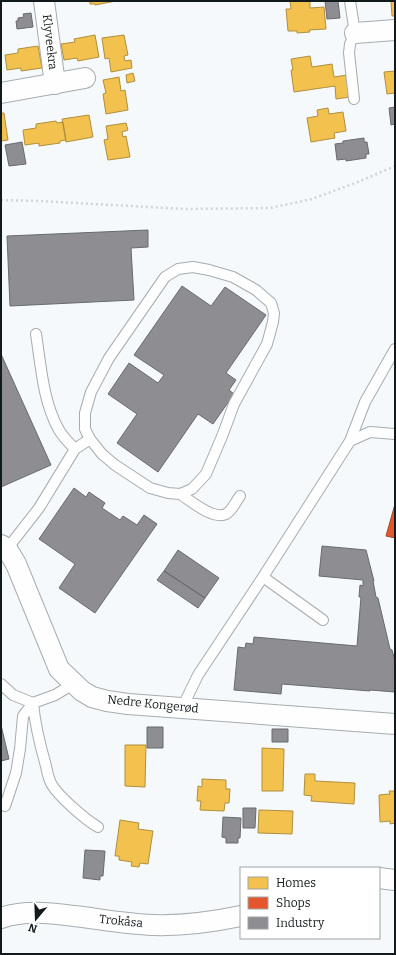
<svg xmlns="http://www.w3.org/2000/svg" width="396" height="955" viewBox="0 0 396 955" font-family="Bitter,serif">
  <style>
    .homes { fill: #f2c14e; stroke: #af8f3f }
    .shops { fill: #e4572e; stroke: #a54529 }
    .industry { fill: #8d8d92; stroke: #686a6f }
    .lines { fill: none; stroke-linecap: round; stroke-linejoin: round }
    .service-casing { stroke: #a7acaf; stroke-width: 12 }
    .minor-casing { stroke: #a7acaf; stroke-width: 22 }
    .path { stroke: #d2d4d5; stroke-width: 2.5; stroke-dasharray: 2 3; stroke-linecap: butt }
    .service { stroke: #fefefe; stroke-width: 10 }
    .minor { stroke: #fefefe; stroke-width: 20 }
    .labels { text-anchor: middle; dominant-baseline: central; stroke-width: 4; stroke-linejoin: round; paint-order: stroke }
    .street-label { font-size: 12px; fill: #131a1c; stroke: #fff }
  </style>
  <rect width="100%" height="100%" fill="#f5f9fb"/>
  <path class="homes" d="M90,1H116L95,5V4H90Z
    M290,1H310V8L324,7L326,29L309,30L310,32L297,33V31H288L286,9H291Z
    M391,1H395V16H392Z
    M95,35L99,57L78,61L77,58L64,60L61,44L75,42L74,39Z
    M124,35L128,55L124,56L125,61L131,60L132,68L111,72L109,58L105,59L102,38Z
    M38,46L42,68L21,71V68L7,70L5,55L18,53V49Z
    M310,56L312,67L332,64L334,77L347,75L350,97L336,99L335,86L294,92L291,70H293L291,59Z
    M395,71V93L387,94L384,72Z
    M133,73L135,81L127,83L126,75Z
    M119,77L121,91L125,90L128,110L106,114L103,94L106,93L103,80Z
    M328,108L329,114L343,112L346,131L334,133L335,138L311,142L307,118L318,116L317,110Z
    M1,113H4L8,140L1,141Z
    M89,115L93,137L66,142L62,119Z
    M56,121L57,123L63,122L66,140L60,141V143L39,146V143L25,145L23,130L36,128V124Z
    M126,123L128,130L122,132L123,137L126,136L130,157L108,160L104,140L108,139L106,126Z
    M125,745H146L145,787L125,786Z
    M262,748L284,749L283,791H262Z
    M305,774H315V781L355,783L354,804L311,801L312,796L304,795Z
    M202,779L226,780V789H230L229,803H225L224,811L200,810L201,801H197L198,786L202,787Z
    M389,791H395V823L390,824V821L380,822L379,795L390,794Z
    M259,810L293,811L292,834L258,833Z
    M120,820L139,823L138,829L153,831L148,864L140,863L139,867L131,866L132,862L119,860V856H115Z"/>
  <path class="shops" d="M395,504V538L386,536Z"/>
  <path class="industry" d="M325,1H338L340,18L327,19Z
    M31,13L33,27L17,29L16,21H18V18L24,17L23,14Z
    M395,107V124L391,125L389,108Z
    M364,138V142H367L369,154H366V158L346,161V159L337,160L335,144L343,143V141Z
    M22,142L26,164L9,166L5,145Z
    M148,230V247L131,248L134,300L10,306L7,236Z
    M182,286L211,306L225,287L266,315L226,373L236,380L229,390L234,394L213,424L198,414L158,472L117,443L137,414L108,394L129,363L158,383L164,375L134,355Z
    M1,354L51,465L1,487Z
    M74,488L86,497L89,492L105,503L102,508L120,520L123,516L137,525L144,515L157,524L95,613L59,588L75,564L39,539Z
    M322,546L366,550L374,581H373L376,597L378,598L390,649L392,650L395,661V692L370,690V691L282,684L281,694L234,690L238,647L245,648L246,643L253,644L254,637L357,646L361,597H359L360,585L363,586V580L319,576Z
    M178,550L219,578L205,598L164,571Z
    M164,571L205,598L198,608L157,580Z
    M1,725L9,759L1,761Z
    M147,727H163V748H147Z
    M272,729H288V742H272Z
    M243,808H256L255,828H243Z
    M223,817L241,818L240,838H238V843H226V838L222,837Z
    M85,850L105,851L103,876H100V880L83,878Z"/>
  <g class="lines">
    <g class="service-casing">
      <path id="service" d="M350,1L355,33L350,44L349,53L354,99
        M193,267L209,270L233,277L256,290L271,303L274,313L273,322L267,344L234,404L223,434L206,474L192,489L180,494L168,493L150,488L115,465L102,454L90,439L85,429V413L91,392L109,358L165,277L178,269Z
        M36,334C41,366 43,402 59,430C63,437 69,443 75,449
        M350,441L365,402L395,349
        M180,494C191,501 213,520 226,514C232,511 236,501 240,496
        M7,549L39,508L75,449L90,439
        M263,577L323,620
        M1,684L13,695L33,703
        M33,703C35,725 40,745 46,766C47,771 48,776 50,781C55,794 86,820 98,827
        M182,708L198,675L263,577L350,441L370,432L395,434
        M5,806L16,773L20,749L23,716L33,703L55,695L65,689L74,684"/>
    </g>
    <g class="minor-casing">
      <path id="minor" d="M44,1L55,84
        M355,33L395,30
        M1,93L85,78
        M1,545L7,549L16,564L59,669L82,691L92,697L107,701L128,704L395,724
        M379,878L395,880
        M1,918C25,910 49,913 74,916C100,919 126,924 153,925C182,926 212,922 241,916"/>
    </g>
    <path class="path" d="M1,200L39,201L186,209L270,208L312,199L358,182L395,166"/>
    <use href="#service" class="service"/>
    <use href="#minor" class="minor"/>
  </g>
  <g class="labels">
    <g class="street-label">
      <text transform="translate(50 42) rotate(83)">Klyveekra</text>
      <text transform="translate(153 704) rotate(6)">Nedre Kongerød</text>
      <text transform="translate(121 921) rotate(6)">Trokåsa</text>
    </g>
  </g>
  <rect width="396" height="955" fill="none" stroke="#131a1c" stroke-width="4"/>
  <rect x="240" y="867" width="140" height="72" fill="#ffffff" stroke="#a1a3a4"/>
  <rect x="248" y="877" width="20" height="12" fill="#f2c14e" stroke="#a1a3a4"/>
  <text x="276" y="887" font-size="12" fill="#131a1c">Homes</text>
  <rect x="248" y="897" width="20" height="12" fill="#e4572e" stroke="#a1a3a4"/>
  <text x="276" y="907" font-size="12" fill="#131a1c">Shops</text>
  <rect x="248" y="917" width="20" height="12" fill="#8d8d92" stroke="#a1a3a4"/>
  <text x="276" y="927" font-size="12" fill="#131a1c">Industry</text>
  <g transform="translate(36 919) rotate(199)" stroke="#ffffff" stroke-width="3" paint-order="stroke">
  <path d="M0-3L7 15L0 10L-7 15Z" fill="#131a1c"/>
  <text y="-6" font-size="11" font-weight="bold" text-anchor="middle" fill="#131a1c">N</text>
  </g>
</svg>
